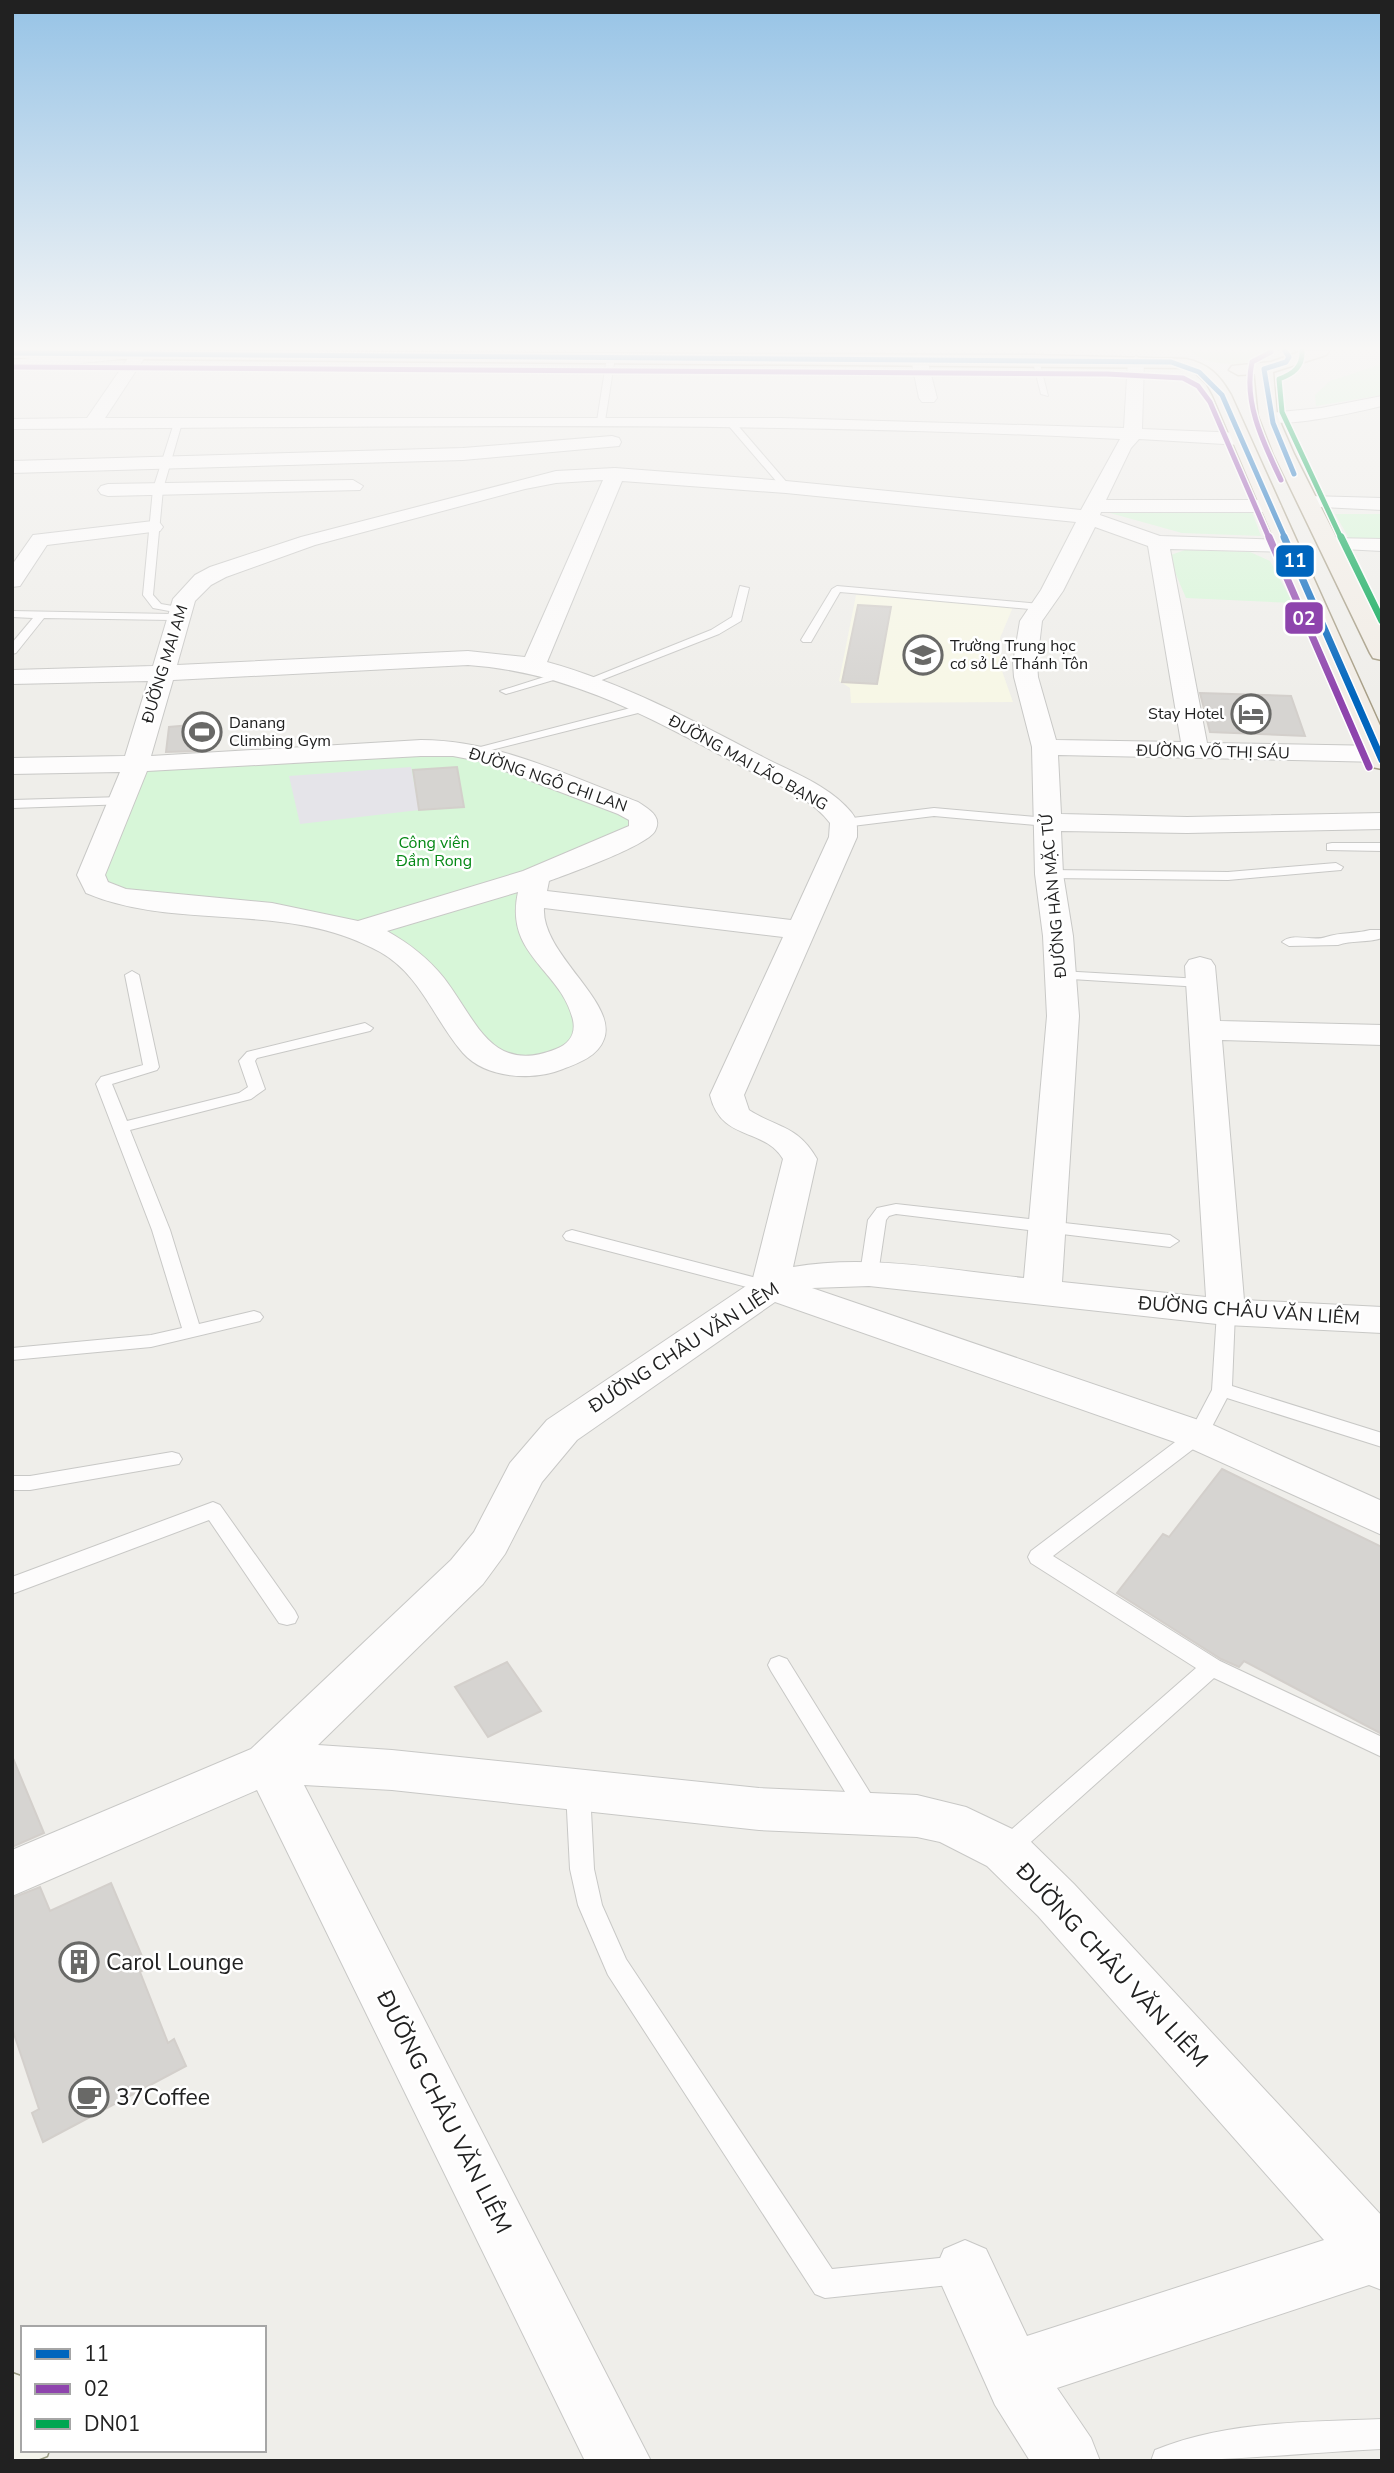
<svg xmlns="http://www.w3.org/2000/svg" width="1394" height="2473" viewBox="0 0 1394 2473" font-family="'Nunito Sans',sans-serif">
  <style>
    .education { fill: #f7f7e6 }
    .grass { fill: #dbeec7 }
    .park { fill: #d7f6d8 }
    .plaza { fill: #e5e4e9 }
    .building { fill: #d6d4d1; stroke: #d3cfcb; stroke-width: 2 }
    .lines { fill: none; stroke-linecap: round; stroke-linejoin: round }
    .lane-casing { stroke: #c8c8c6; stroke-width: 2 }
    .street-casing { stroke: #c8c8c6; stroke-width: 2 }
    .secondary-casing { stroke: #989a80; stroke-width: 3 }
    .primary-casing { stroke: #a69d85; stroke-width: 3 }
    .lane { fill: #fdfcfc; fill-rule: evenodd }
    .street { fill: #fdfcfc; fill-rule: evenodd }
    .secondary { fill: #f4f4ec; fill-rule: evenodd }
    .primary { fill: #f2ede6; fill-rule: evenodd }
    .bus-1-far1-casing { stroke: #fff; stroke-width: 8 }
    .bus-1-casing { stroke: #fff; stroke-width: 10 }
    .bus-2-far1-casing { stroke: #fff; stroke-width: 8 }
    .bus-2-casing { stroke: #fff; stroke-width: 10 }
    .bus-3-far1-casing { stroke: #fff; stroke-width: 8 }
    .bus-3-casing { stroke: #fff; stroke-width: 10 }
    .bus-1-far1 { stroke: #0065bd; stroke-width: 5 }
    .bus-1 { stroke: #0065bd; stroke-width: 7 }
    .bus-2-far1 { stroke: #8e44ad; stroke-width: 5 }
    .bus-2 { stroke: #8e44ad; stroke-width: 7 }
    .bus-3-far1 { stroke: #00a651; stroke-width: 5 }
    .bus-3 { stroke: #00a651; stroke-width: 7 }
    .labels { text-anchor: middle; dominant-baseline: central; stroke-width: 5; stroke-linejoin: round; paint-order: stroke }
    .far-poi-label { font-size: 16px; fill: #212121; stroke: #fff; text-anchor: start }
    .far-street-label { font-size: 16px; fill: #212121; stroke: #fff }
    .far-park-label { font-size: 16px; fill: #058915; stroke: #fff }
    .street-label { font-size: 19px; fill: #212121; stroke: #fff }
    .near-poi-label { font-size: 23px; fill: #212121; stroke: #fff; text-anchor: start }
    .near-street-label { font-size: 23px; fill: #212121; stroke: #fff }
    .line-badge { stroke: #fff; stroke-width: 2.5 }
    .badge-label { font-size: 19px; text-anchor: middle; font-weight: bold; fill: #fff }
  </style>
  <rect width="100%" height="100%" fill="#efeeea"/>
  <path class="education" d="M856,595L1013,607L1000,638L1002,671L1013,702L851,703L850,688L839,681Z"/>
  <path class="grass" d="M1191,351H1260L1263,355C1248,369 1204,366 1191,351Z"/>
  <path class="park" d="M1382,364V395L1316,406L1315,395L1330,381Z
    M1237,509L1252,512L1261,536L1182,533L1110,513Z
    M1335,514H1382V539L1349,538Z
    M1185,550L1250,552L1270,561L1293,603L1186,598L1168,556Z
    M471,751L643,817V829L536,877L532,898L586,1012L577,1053L508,1065L401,952L359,930L133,899L91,875L136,764Z"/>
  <path class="plaza" d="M411,767L419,810L300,824L289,776Z"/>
  <path class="building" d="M858,605L891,607L877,684L842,682Z
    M1200,693L1291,696L1305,736L1210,732Z
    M202,724L199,751L166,752L169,727Z
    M457,767L464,807L419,810L413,770Z
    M1222,1469L1382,1547V1734L1244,1661L1239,1667L1221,1659L1117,1593L1163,1534L1169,1537Z
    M507,1662L541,1711L488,1737L455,1687Z
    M12,1756L44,1833L12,1847Z
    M111,1883L147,1968L140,1972L168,2043L174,2039L186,2066L43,2142L32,2113L39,2109L12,2028V1898L40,1887L50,1911Z"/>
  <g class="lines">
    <g class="lane-casing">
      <path id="lane" d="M611,355L615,357L605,421L601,424L597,421L607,357Z
        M1032,358L1039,360L1048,396L1041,394Z
        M178,420L182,423L163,489L153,595L161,604L184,608V612L180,613L153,608L143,595L153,489L174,423Z
        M728,421H734L789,485V489H783L728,425Z
        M740,586L749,588L741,621L719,634L589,685L579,683L711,630L732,617Z
        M837,586L1040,604L1045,607L1040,610L840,592L811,642H803L801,640L832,589Z
        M12,611L171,614L176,617L171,620L44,618L16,653L12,654V643L33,618L12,617Z
        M563,671L567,672V676L506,694L500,691Z
        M646,704L650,706V710L471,755L465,751Z
        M123,797L129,801L128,804L12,808V800Z
        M934,808L1047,818L1054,822L1047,826L934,816L844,827L837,823L844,819Z
        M1332,843H1382V851L1327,850V844Z
        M1336,863L1343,867L1341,870L1228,880L1049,878L1042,874L1049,870L1228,872Z
        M1370,930H1382V938C1368,943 1351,940 1338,945L1289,946L1282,942C1294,932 1312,942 1326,937C1341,932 1356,934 1370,930Z
        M132,971L139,975L159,1067L157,1070L112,1084L127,1121L239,1093L248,1087L239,1061L247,1052L365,1023L373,1028L370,1031L257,1058L255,1061L265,1089L251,1099L130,1130L170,1230L199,1324L254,1311L260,1313L263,1317L260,1321L151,1347L12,1360V1348L151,1335L182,1328L152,1230L96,1084L101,1077L143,1065L125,975Z
        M1060,971L1201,979L1208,983L1201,987L1055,978L1053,975Z
        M896,1204L1170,1235L1179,1241L1170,1247L896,1214L889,1216L886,1220L878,1274L869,1280L863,1278L860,1274L868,1220L877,1208Z
        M572,1230L776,1283L779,1287L770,1293L566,1240L563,1236L566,1232Z
        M1226,1306L1235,1312L1232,1386L1382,1433V1447L1227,1398L1205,1440L1053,1556L1220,1661L1382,1737V1757L1214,1678L1014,1857L1005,1860L996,1857L993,1850L996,1843L1196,1668L1031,1563L1028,1557L1031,1551L1191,1430L1212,1390L1217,1312Z
        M172,1452L179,1454L182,1459L179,1464L30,1490H12V1476H30Z
        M213,1502L220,1505L295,1611L298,1617L295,1623L287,1625L279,1623L209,1520L12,1594V1577Z
        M779,1656L787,1659L877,1804L881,1811L877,1818L869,1821L861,1818L771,1671L768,1665L771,1659Z
        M578,1781L586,1784L590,1791L594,1869L602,1905L626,1959L832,2269L959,2256L969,2260L973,2270L969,2280L959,2284L825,2298L815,2294L608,1975L578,1905L570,1869L566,1791L570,1784Z
        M1382,2419V2449C1304,2453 1228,2461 1151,2461L1155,2450C1226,2421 1306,2422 1382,2419Z"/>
    </g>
    <g class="street-casing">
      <path id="street" d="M100,351H128L130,354L122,359L12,370V360Z
        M133,351H145L147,354L105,418H781L1124,428L1128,361L1136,356L1144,361L1142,429L1241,433L1250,439L1241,445L1139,439L1131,448L1106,500H1271L1278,502L1281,506L1278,510L1271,512H1101L1100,515L1160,536L1289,540L1296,542L1300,546L1296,550L1289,552L1170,549L1207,743L1382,746V762L1058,755L1061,814L1187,817L1382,813V829L1187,833L1061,831L1063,874L1073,936L1079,1016L1062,1282L1206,1297L1185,966L1189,960L1200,957L1211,960L1215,966L1220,1021L1382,1025V1045L1222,1040L1244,1300L1382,1307V1333L1226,1325L869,1286L812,1288L1213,1425L1382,1501V1535L1183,1445L775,1302L577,1440L542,1482L505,1554L483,1584L318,1745L392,1750L759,1788L917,1795L966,1807L1023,1834L1074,1884L1382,2216V2290L1369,2285L1057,2388L1091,2438L1100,2461H1030L995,2405L935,2270L944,2249L965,2240L986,2249L1027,2336L1324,2240L1038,1916L987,1866L940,1842L917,1837L759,1830L392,1790L304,1785L651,2461H585L257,1790L12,1896V1850L251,1749L451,1560L474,1532L510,1463L547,1420L752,1282L783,1159C764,1127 721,1142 710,1095L783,937L544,908C541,954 618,1002 604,1039C598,1056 579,1063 563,1069C534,1081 486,1079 463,1053C434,1020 421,975 380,952C288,900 178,932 86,893L77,875L120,772L12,774V758L125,756L148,681L12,684V670L153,666L173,599L195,575L210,567L301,537L556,471L615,468L786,481L1081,510L1120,439C751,420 381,427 12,429V419L87,418ZM603,480L525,657L468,651L177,665L195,601L211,585L226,577L315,545L525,489L556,483ZM622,481L786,493L1076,522L1041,590L1020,621L1013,663L1014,677L1032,747L1035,874L1043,936L1047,1016L1024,1278C948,1270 869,1254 793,1267L817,1159C797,1125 779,1129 749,1110L744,1095L857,837C857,827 858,820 851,812C829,785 791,772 761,756C692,720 623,683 547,662ZM1095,527L1148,546L1181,742L1056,740L1038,677L1037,663L1042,621L1063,591ZM468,665C571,672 652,719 741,766C770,782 810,796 830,823L829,837L791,920L547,891L549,881C568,874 647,846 655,831C663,816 648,809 638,802C568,776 497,740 421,740L151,756L173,680ZM421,756H453L479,761L618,814L629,820V826L523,871L358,921L272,903L126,889L108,882L105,875L147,771ZM518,892C504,956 561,969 573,1020C576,1034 569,1044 556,1049C491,1075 477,1021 444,978C428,958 410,944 387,931Z
        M919,354L927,359L937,398L934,402H922L919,398L911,359Z
        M1382,396V406C1361,411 1273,432 1260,418L1269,413L1321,408Z
        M612,436L619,438L621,442L619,446L463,460L12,473V461L463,448Z
        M353,480L363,486L360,490L108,496L101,494L98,490L101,486L108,484Z
        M1309,496L1382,498V510L1302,506L1299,502L1302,498Z
        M153,521L160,523L163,527L160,531L47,545L20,586L12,587V565L33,535Z
        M1330,538L1382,539V551L1323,548L1319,544L1323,540Z"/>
    </g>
    <g class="secondary-casing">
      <path id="secondary" d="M12,2373L23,2377V2450H49L47,2456L34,2461H12Z"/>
    </g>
    <g class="primary-casing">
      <path id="primary" d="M12,351L1035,355L1186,359C1208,364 1219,374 1231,395L1382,730V769L1372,767L1368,761L1213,395L1207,384L1190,368L12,358Z
        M1302,351H1329L1326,355L1273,372L1277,415L1294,454L1382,628V660L1373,658L1370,653L1274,454L1259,415L1255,374L1238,375L1229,370L1232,366L1271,362Z"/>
    </g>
    <use href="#lane" class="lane"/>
    <use href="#street" class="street"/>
    <use href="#secondary" class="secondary"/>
    <use href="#primary" class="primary"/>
    <g class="bus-1-far1-casing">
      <path id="bus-1-far1" d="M1285,351L1289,357L1286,362L1264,369L1273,423L1294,474
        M12,353L1171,362L1199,372L1222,395L1285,538"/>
    </g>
    <g class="bus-1-casing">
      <path id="bus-1" d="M1284,537L1382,760"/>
    </g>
    <g class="bus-2-far1-casing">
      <path id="bus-2-far1" d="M1271,352L1252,362C1243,403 1264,444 1281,480
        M12,367L1107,374L1183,378L1198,386L1210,402L1269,538"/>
    </g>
    <g class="bus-2-casing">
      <path id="bus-2" d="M1269,537L1369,767"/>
    </g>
    <g class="bus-3-far1-casing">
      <path id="bus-3-far1" d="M1302,351C1303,367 1293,374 1279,379L1282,412L1341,538"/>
    </g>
    <g class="bus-3-casing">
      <path id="bus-3" d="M1341,537L1382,621"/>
    </g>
    <use href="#bus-1-far1" class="bus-1-far1"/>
    <use href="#bus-1" class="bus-1"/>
    <use href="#bus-2-far1" class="bus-2-far1"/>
    <use href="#bus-2" class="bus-2"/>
    <use href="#bus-3-far1" class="bus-3-far1"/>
    <use href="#bus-3" class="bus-3"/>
  </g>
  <linearGradient id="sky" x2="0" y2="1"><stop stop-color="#96c3e6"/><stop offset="0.5" stop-color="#f8f7f6"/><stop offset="1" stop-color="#f8f7f6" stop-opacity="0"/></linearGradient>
  <rect width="1394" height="697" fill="url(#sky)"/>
  <defs>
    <g id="school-ring" transform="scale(2.0125)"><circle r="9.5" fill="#fff" stroke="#696967" stroke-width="1.5"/><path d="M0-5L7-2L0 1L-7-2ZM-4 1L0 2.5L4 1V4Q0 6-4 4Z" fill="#696967"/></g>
    <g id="hotel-ring" transform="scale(2.0125)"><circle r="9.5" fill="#fff" stroke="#696967" stroke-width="1.5"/><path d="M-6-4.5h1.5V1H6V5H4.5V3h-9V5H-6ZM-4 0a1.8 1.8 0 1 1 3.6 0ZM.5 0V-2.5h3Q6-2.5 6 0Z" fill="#696967"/></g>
    <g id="stadium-ring" transform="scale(2.0125)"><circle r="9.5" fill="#fff" stroke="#696967" stroke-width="1.5"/><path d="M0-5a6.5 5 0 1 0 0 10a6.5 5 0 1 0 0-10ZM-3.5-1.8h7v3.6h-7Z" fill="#696967"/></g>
    <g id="building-ring" transform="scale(2.0125)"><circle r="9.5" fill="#fff" stroke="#696967" stroke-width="1.5"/><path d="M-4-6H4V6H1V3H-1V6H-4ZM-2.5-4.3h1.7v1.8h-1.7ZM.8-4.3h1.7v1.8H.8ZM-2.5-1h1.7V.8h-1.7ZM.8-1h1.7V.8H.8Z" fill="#696967"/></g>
    <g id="cafe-ring" transform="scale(2.0125)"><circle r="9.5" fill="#fff" stroke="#696967" stroke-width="1.5"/><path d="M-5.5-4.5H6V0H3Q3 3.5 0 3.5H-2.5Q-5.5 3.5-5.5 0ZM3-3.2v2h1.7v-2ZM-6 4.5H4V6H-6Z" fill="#696967"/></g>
  </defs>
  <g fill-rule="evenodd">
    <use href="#school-ring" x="923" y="655"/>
    <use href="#hotel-ring" x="1251" y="714"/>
    <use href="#stadium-ring" x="202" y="732"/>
    <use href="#building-ring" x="79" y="1962"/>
    <use href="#cafe-ring" x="89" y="2097"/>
  </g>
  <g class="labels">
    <g class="far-poi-label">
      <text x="950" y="646">Trường Trung học<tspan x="950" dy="18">cơ sở Lê Thánh Tôn</tspan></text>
      <text x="1224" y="714" text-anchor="end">Stay Hotel</text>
      <text x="229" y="723">Danang<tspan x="229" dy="18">Climbing Gym</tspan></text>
    </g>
    <g class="far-street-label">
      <text transform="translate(165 664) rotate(-73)">ĐƯỜNG MAI AM</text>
      <text transform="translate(1213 752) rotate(1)">ĐƯỜNG VÕ THỊ SÁU</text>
      <text transform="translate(748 763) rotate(29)">ĐƯỜNG MAI LÃO BẠNG</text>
      <text transform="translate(548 780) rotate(19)">ĐƯỜNG NGÔ CHI LAN</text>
      <text transform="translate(1054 896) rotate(-95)">ĐƯỜNG HÀN MẶC TỬ</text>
    </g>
    <g class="far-park-label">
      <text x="434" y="843">Công viên<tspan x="434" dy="18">Đầm Rong</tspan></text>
    </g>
    <g class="street-label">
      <text transform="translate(1249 1311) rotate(4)">ĐƯỜNG CHÂU VĂN LIÊM</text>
      <text transform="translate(684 1348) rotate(-33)">ĐƯỜNG CHÂU VĂN LIÊM</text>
    </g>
    <g class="near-poi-label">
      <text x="106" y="1962">Carol Lounge</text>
      <text x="116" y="2097">37Coffee</text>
    </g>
    <g class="near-street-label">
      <text transform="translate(1112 1965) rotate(47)">ĐƯỜNG CHÂU VĂN LIÊM</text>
      <text transform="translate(444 2112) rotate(63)">ĐƯỜNG CHÂU VĂN LIÊM</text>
    </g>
  </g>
  <g class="line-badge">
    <rect x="1275" y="544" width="40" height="34" rx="7" fill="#0065bd"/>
    <rect x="1284" y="601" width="40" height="34" rx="7" fill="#8e44ad"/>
  </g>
  <g class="badge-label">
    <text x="1295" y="567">11</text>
    <text x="1304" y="625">02</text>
  </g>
  <rect width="1394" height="2473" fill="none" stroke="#212121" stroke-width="28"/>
  <rect x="21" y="2326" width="245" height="126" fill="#ffffff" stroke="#a6a6a6" stroke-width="2"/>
  <rect x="35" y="2349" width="35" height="10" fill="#0065bd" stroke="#a6a6a6" stroke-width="2"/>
  <text x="84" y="2361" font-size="21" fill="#212121">11</text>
  <rect x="35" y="2384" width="35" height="10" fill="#8e44ad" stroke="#a6a6a6" stroke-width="2"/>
  <text x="84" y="2396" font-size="21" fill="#212121">02</text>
  <rect x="35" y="2419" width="35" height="10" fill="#00a651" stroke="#a6a6a6" stroke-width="2"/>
  <text x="84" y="2431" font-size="21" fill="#212121">DN01</text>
</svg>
